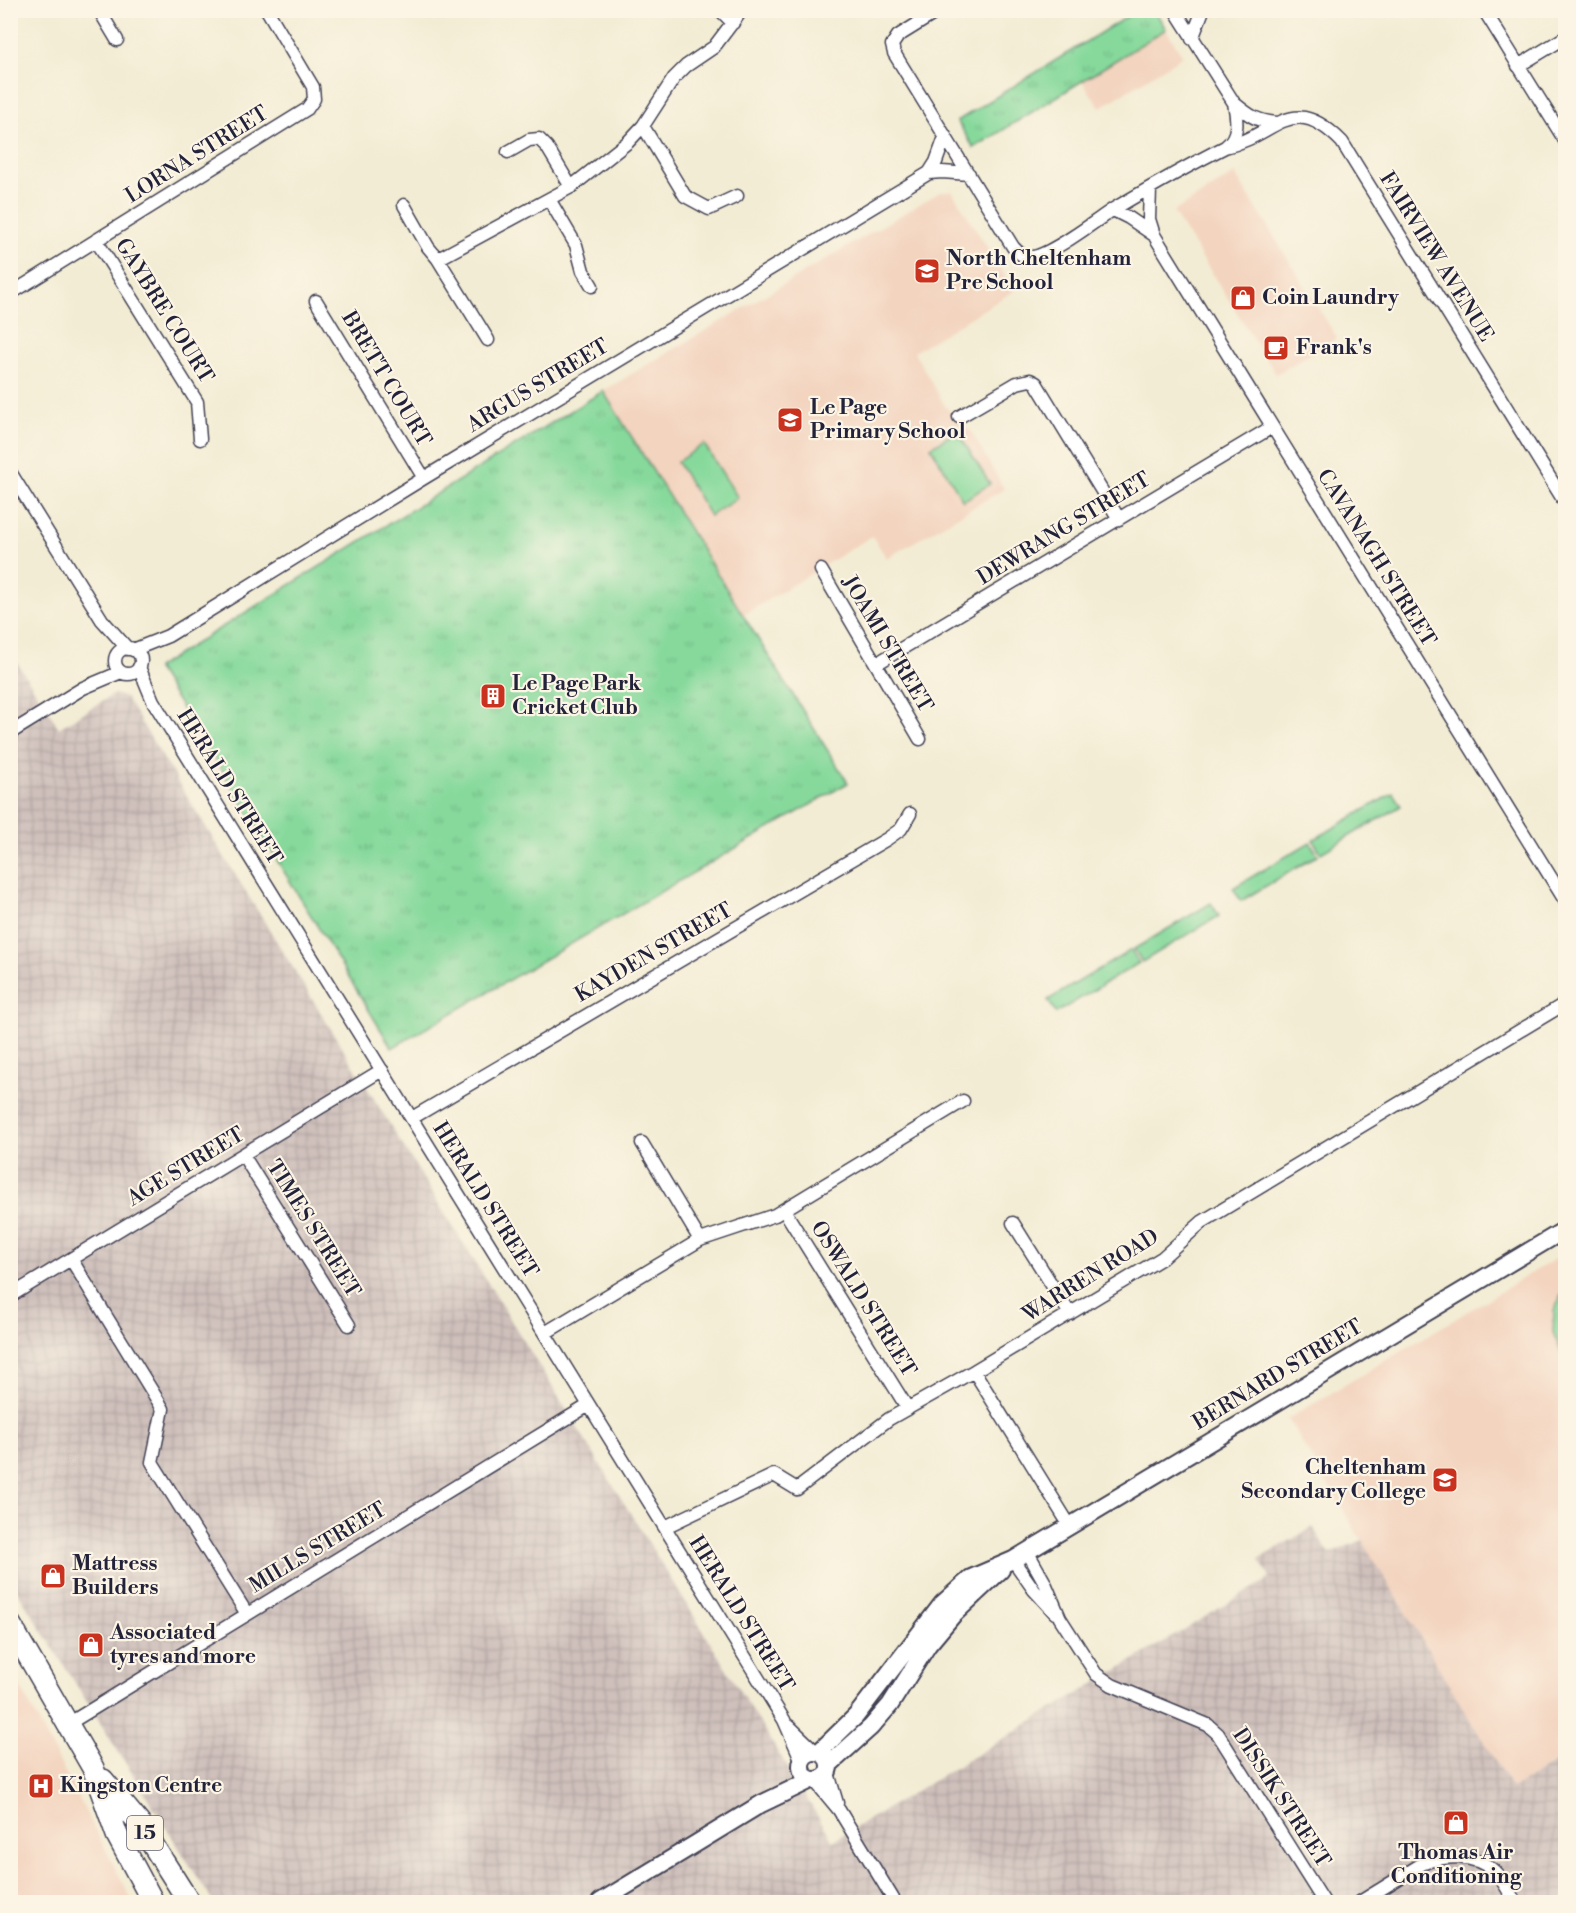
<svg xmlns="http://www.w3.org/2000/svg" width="1576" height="1913" viewBox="0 0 1576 1913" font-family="'Libre Bodoni',serif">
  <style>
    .built { fill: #f3d4bf }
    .industrial { fill: url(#industrial-grid) }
    .green { fill: #86d99b; stroke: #547e6b; stroke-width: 1.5 }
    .park { fill: url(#park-tufts); stroke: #547e6b; stroke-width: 1.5 }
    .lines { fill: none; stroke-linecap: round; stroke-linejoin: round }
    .street-casing { stroke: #414052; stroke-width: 15 }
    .secondary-casing { stroke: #414052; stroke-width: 20 }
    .highway-casing { stroke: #414052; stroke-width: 24 }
    .street { stroke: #fff; stroke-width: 12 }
    .secondary { stroke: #fff; stroke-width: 16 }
    .highway { stroke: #fff; stroke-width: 21 }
    .labels { text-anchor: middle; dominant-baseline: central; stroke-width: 4.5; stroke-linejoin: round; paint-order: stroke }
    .shield { fill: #fcf5e5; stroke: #63616e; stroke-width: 1.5 }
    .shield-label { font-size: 20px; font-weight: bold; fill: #22223b }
    .street-label { font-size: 21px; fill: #22223b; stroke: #fcf5e5 }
    .poi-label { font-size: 21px; font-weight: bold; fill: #22223b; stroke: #fcf5e5; text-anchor: start }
  </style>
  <defs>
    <pattern id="industrial-grid" width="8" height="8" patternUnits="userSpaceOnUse" patternTransform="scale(1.5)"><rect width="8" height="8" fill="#cfc0bb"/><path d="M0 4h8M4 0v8" fill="none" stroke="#b1a5a2"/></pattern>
    <pattern id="park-tufts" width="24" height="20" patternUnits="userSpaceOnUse" patternTransform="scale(1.5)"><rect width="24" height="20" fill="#86d99b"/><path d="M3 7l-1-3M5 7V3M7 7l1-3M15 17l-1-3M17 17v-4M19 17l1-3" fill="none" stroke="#73ba86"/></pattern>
  </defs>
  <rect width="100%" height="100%" fill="#fcf5e5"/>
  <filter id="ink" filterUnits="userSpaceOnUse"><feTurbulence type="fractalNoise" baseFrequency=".0167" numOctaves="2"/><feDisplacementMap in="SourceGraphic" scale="12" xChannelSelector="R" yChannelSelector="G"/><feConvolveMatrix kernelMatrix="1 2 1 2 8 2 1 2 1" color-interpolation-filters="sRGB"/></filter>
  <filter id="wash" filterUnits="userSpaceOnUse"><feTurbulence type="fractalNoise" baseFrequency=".008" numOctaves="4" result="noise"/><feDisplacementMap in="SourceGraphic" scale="24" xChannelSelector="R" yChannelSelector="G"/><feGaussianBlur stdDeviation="1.35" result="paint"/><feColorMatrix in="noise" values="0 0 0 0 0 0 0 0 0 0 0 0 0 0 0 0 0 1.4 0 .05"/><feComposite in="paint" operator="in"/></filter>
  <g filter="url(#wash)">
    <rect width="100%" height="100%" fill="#f3ecd4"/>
    <path class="built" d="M1166,29L1183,56L1100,108L1082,81Z
      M1235,174L1337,338L1276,374L1173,212Z
      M952,191L1014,291L914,352L945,406L972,433L1004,489L887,558L872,536L743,615L603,391L940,192Z
      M1565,1253V1755L1512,1789L1288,1419Z
      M11,1669L133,1902H11Z"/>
    <path class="industrial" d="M10,652L59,728L114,694L126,698L833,1841L1270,1578L1259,1559L1313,1527L1329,1554L1362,1540L1512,1789L1562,1758L1566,1764L1565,1902H213L11,1581Z"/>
    <path class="green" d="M957,431L990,484L963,501L931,447Z
      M704,444L738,498L710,516L677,462Z
      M1393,793L1401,806L1321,853L1313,840Z
      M1310,842L1318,855L1241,901L1233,888Z
      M1211,903L1219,916L1142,962L1134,949Z
      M1131,950L1139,963L1056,1013L1048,1000Z
      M1565,1287L1566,1362H1565L1553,1332L1554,1311Z"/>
    <path class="park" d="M1136,11H1155L1166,29L974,148L957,121Z
      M603,391L848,783L392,1048L223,772L156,668Z"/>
  </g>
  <g filter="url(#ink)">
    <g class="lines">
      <g class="street-casing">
        <path id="street" d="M99,10L117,40
          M720,10L733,23
          M940,10L898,36L892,45L894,53L1013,247C1019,253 1023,258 1033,257C1052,254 1094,222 1112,210C1149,188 1187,166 1225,147C1240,136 1237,119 1234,103L1175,10
          M1484,10L1566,142
          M1192,39L1203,10
          M1518,66L1566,37
          M1234,103C1250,116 1256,121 1277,123
          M643,126L685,196L709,209L737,196
          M1225,147C1278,135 1291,90 1342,142L1566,504
          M508,152L529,140L539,139L547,147L571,187
          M929,173L936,162L945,137
          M1150,189L1149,219L1154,235L1566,902
          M549,199L576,245L583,271L592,286
          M404,205L428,247L438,259
          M1113,210L1129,218L1154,235
          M96,240L197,402L200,439
          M10,294L307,109L314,99L313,87L267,10
          M316,301L424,478
          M488,340L438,259L571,187L628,142L643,126L674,78L686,66L714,47L742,10
          M959,417L1017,383L1030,380L1036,383L1119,519
          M10,472L102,620L128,649
          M821,570L920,739
          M115 661a13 13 0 1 1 26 0a13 13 0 1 1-26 0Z
          M133,650L168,636L424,478L929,173L942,172L969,174
          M876,664L1272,427
          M139,667L153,701L784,1720L802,1761
          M10,733L83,688L121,672
          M412,1118L887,839L901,829L910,814
          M642,1143L700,1240
          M243,1155L349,1325
          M784,1210L908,1409
          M1013,1223L1070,1314
          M71,1259L163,1409L152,1462L247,1614
          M10,1296L382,1070
          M545,1333L700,1240L775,1215L963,1101
          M974,1371L1070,1526
          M665,1527L774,1475L797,1489L889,1419L974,1371L1162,1258L1202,1222L1566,1003
          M1027,1551L1045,1583L1060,1618L1096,1674L1112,1685L1208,1725L1218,1734L1324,1902
          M1013,1560L1034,1590L1055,1613
          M68,1724L589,1405
          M789,1726L815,1751
          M828,1773L837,1803
          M814,1780L839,1810L895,1902
          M1360,1902L1422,1864C1442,1854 1476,1854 1494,1871C1503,1879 1509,1892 1515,1902"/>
      </g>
      <g class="secondary-casing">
        <path id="secondary" d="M801 1766a14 14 0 1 1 28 0a14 14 0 1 1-28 0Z
          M819,1752L856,1716L942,1604L971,1578L1013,1560L1566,1229
          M830,1764L871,1727L890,1705L928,1645L953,1615L1001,1570
          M600,1902L761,1804L811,1780"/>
      </g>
      <g class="highway-casing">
        <path id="highway" d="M10,1624L93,1768L117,1835L153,1902
          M103,1780L139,1823L189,1902"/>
      </g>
      <use href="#street" class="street"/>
      <use href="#secondary" class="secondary"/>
      <use href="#highway" class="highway"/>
    </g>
  </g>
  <defs>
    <g id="school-square" transform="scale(1.35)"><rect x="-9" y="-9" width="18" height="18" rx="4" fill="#c8321e" stroke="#fcf5e5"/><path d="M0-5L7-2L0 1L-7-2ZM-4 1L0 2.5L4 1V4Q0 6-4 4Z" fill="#fff"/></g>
    <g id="shop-square" transform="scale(1.35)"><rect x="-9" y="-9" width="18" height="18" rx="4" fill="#c8321e" stroke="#fcf5e5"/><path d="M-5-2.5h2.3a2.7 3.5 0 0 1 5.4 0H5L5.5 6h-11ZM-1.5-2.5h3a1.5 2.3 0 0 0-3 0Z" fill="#fff"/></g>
    <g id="cafe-square" transform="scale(1.35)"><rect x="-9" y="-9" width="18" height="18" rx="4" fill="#c8321e" stroke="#fcf5e5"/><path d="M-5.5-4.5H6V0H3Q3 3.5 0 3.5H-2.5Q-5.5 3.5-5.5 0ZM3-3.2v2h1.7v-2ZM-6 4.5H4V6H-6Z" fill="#fff"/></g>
    <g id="building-square" transform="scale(1.35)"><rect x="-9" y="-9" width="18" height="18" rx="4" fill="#c8321e" stroke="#fcf5e5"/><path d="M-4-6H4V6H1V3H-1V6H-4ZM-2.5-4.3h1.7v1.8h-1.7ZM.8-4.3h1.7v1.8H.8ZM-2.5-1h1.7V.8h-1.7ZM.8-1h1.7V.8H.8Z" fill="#fff"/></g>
    <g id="hospital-square" transform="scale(1.35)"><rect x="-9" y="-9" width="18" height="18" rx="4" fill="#c8321e" stroke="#fcf5e5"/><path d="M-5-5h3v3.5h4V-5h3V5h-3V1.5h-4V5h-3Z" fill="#fff"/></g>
  </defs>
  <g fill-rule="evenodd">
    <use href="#school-square" x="927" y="271"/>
    <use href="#shop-square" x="1243" y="298"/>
    <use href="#cafe-square" x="1276" y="348"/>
    <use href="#school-square" x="790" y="420"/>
    <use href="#building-square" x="493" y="696"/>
    <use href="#school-square" x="1445" y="1480"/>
    <use href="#shop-square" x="53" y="1576"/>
    <use href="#shop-square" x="91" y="1645"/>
    <use href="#hospital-square" x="41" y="1786"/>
    <use href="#shop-square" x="1456" y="1823"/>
  </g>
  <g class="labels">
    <rect class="shield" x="127" y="1816" width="36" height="34" rx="4.5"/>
    <g class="shield-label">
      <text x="145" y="1833">15</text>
    </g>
    <g class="street-label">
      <text transform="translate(197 155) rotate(-32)">LORNA STREET</text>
      <text transform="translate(1436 257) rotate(58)">FAIRVIEW AVENUE</text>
      <text transform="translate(164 311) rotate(58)">GAYBRE COURT</text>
      <text transform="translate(386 379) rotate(59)">BRETT COURT</text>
      <text transform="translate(538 386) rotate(-31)">ARGUS STREET</text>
      <text transform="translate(1064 529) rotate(-31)">DEWRANG STREET</text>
      <text transform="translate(1376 558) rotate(58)">CAVANAGH STREET</text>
      <text transform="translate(887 644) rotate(59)">JOAMI STREET</text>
      <text transform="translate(229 787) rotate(58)">HERALD STREET</text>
      <text transform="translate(654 953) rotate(-30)">KAYDEN STREET</text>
      <text transform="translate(186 1167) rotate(-31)">AGE STREET</text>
      <text transform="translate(485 1200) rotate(58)">HERALD STREET</text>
      <text transform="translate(313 1229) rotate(58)">TIMES STREET</text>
      <text transform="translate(1091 1276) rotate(-32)">WARREN ROAD</text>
      <text transform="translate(863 1299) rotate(58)">OSWALD STREET</text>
      <text transform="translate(1278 1375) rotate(-31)">BERNARD STREET</text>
      <text transform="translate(318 1548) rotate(-31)">MILLS STREET</text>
      <text transform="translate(741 1614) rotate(58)">HERALD STREET</text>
      <text transform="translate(1281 1798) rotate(57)">DISSIK STREET</text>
    </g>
    <g class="poi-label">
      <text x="946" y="259">North Cheltenham<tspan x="946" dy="24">Pre School</tspan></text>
      <text x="1262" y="298">Coin Laundry</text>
      <text x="1296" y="348">Frank's</text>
      <text x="810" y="408">Le Page<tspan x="810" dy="24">Primary School</tspan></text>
      <text x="512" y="684">Le Page Park<tspan x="512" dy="24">Cricket Club</tspan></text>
      <text x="1426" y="1468" text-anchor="end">Cheltenham<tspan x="1426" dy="24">Secondary College</tspan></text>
      <text x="72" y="1564">Mattress<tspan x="72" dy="24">Builders</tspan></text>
      <text x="110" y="1633">Associated<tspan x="110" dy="24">tyres and more</tspan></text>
      <text x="60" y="1786">Kingston Centre</text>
      <text x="1456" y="1853" text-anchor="middle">Thomas Air<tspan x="1456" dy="24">Conditioning</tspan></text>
    </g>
  </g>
  <rect width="1576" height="1913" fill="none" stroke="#fcf5e5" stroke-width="36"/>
</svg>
